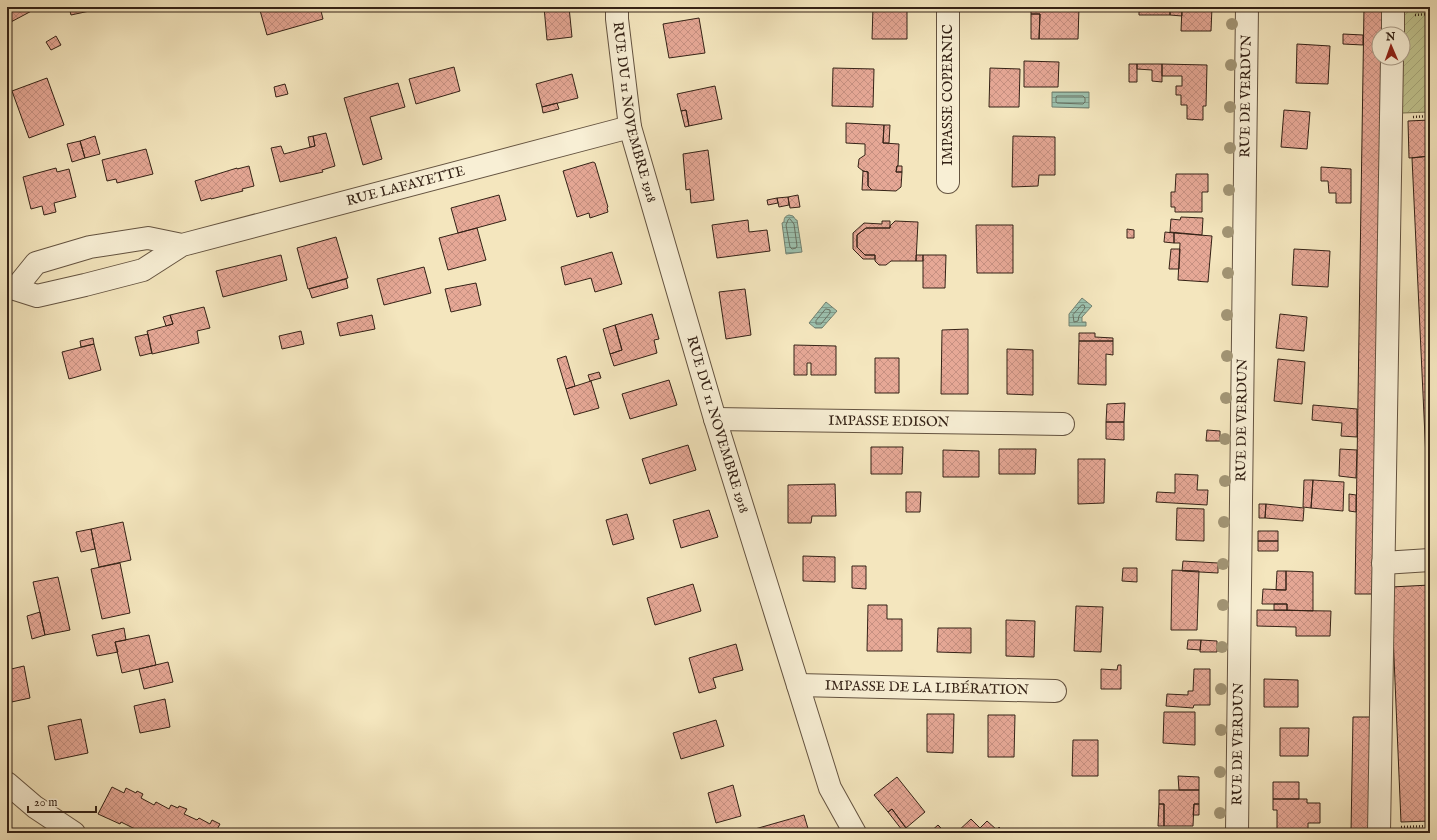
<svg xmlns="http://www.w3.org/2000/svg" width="1437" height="840" viewBox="0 0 1437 840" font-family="'IM FELL English',serif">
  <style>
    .garden { fill: url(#garden-furrows); stroke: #7a7252 }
    .water { fill: url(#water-rules); stroke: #728171 }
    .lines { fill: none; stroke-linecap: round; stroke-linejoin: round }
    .shore { stroke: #687162; stroke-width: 1 }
    .building { fill: url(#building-cross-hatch); stroke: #342216 }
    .minor-casing { stroke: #645340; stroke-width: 24 }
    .path { stroke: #342216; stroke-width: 2.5; stroke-dasharray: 1 2; stroke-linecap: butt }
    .minor { stroke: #f8efd5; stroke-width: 22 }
    .tree { fill: #a29575 }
    .labels { text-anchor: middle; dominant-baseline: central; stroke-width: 3; stroke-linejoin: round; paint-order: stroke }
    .street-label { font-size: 14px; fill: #342216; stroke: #f8efd5 }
  </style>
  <defs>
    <pattern id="garden-furrows" width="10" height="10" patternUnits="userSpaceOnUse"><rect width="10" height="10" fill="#c0c38e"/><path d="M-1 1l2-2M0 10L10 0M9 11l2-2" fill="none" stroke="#a6a77a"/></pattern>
    <pattern id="water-rules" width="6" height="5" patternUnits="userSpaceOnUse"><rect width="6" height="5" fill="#9cc0ad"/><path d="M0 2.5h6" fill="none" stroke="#809c8c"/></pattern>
    <pattern id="building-cross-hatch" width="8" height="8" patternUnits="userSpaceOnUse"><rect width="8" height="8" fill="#e6a896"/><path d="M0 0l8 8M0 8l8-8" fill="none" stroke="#c69081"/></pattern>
  </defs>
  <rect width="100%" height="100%" fill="#f4e6be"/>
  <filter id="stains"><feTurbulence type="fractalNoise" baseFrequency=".005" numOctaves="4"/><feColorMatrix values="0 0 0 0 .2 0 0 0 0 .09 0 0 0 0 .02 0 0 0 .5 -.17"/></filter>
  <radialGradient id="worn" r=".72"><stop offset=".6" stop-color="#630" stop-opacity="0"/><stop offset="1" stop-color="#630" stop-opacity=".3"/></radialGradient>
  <path class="garden" d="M1404,7H1430V112L1402,113Z"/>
  <path class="water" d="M1052,92H1089V108L1052,107Z
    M789,215L793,216L796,220H797L802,252L786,254L782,223L784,222C784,218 785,216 789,215Z
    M1082,298L1092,306L1082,317V322H1086V326H1069V314Z
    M826,302L837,311L822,328H815L809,323Z"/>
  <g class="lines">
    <path class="shore" d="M1057,96H1083L1085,98V102L1083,104L1057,103L1056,102V98Z
      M790,219L794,224L797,246L796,248L792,249L790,247L786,225L788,220Z
      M1082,305H1084L1085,308L1079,316L1078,321L1074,322L1073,315Z
      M826,309L830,310V313L821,324H816V321Z"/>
  </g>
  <path class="building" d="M7,7H39L9,23L7,19Z
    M69,7H93L94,10L71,15Z
    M259,7H320L323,19L267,35Z
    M544,7H569L572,37L547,40Z
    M873,7H907V39H872Z
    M1031,7H1079L1078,39H1039L1040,14H1031Z
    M1130,7H1170V15H1139V10H1130Z
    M1170,7H1182V16L1170,15Z
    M1182,7H1212L1211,31H1181Z
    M1364,7H1385L1384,34H1379V58H1384L1372,594H1355Z
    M1031,14H1040L1039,39H1031Z
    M699,18L705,53L669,58L663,24Z
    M1343,34L1363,35V45L1343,44Z
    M56,36L61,45L51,50L46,42Z
    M1297,44L1330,46L1328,84L1296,83Z
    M1024,61L1059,62L1058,87H1024Z
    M1129,64H1137V82H1129Z
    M1137,64H1162V82L1152,81V70L1137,69Z
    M1162,64L1207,65L1206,106H1203V120L1187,119V105H1181V95H1176V86H1182V76H1162Z
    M454,67L460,91L416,104L409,79Z
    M833,68L874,69L873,107L832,106Z
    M990,68L1020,69L1019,107H989Z
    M572,74L578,98L542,107L536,84Z
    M47,78L64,125L29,138L12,91Z
    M398,83L405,107L370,117L382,159L363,165L344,98Z
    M285,84L288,94L276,97L274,87Z
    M715,86L722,119L689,126L686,110L681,111L677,94Z
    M557,103L559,109L543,113L542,107Z
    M686,110L689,126L685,127L681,111Z
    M1284,110L1310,112L1307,149L1281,147Z
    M1430,120V156L1409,158L1408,121Z
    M846,123L884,125L883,143L899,144L898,166H897L896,172H902L901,187L896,191L872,190L868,186V172L863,171L858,167L859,159L865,155V144L846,143Z
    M884,125H890L889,143H883Z
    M326,133L335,166L322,170L323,172L280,182L271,148L281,146L284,154L315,146L313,136Z
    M95,136L100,154L85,158L80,141Z
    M313,136L315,146L310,147L308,137Z
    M1013,136L1055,137V175H1039L1038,186L1012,187Z
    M80,141L85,158L72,162L67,144Z
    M146,149L153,174L117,183L116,179L107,181L102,160Z
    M708,150L714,200L691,203L690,189L686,190L683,154Z
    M1430,156V479L1427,480L1412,158Z
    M593,162L595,163L608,207L607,208L608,212L590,218L589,213L577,217L563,171Z
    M249,166L254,186L242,189L243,191L211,199V198L201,201L195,181L237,168V169Z
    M897,166H902V172H896Z
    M1321,167L1351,169V203H1336V193H1329L1328,181H1321Z
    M56,168L57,172L69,169L76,197L54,203L56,212L44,215L42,206L31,209L23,177Z
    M863,171L868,172V186L872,190H862Z
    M1176,174H1208V192H1202V212H1175V207H1171V192H1175Z
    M499,195L506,220L458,233L451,208Z
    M798,195L800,207L790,208L788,197Z
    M788,197L789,205L779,207L777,198Z
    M777,198L778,203L768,205L767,200Z
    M1181,217L1203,218L1202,235L1170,232L1171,219L1180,220Z
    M748,220L749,232L767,230L770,251L717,258L712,225Z
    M882,221H890V228H866L857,235V247L865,255H875V259H863L853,249V233L864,223L882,224Z
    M895,221L918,222L916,261H891L886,265H879L875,261V255H865L857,247V235L866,228H890V226Z
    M976,225H1013V273H977Z
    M477,228L486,260L448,270L439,238Z
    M1127,229L1134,230V238H1127Z
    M1165,232L1174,233V243L1164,242Z
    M1174,233L1212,236L1208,282L1178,280L1180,243H1174Z
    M336,237L348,278L308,289L297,248Z
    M1171,249H1180L1179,269H1169Z
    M1294,249L1330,251L1328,287L1292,285Z
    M612,252L622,284L595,292L591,278L565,285L561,267Z
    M281,255L287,280L223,297L216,271Z
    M916,255H923V261H916Z
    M923,255H946L945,288H923Z
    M424,267L431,293L384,305L377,279Z
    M346,279L348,288L312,298L309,289Z
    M476,283L481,305L451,312L445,289Z
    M745,289L751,335L726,339L719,292Z
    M204,307L210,328L197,331L199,343L152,354L147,331L173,324L170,315Z
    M652,314L659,339L654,340L657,353L614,366L610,354L622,350L615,325Z
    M1280,314L1307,317L1304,351L1276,348Z
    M170,315L173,324L166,326L163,317Z
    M372,315L375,329L340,336L337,323Z
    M615,325L622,350L610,354L603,329Z
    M968,329V394H941L942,330Z
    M301,331L304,344L282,349L279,336Z
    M1079,333H1095V337L1113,338V341H1079Z
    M148,334L152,353L140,356L135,337Z
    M93,338L94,344L81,347L80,341Z
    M1079,341H1113V355L1106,354V385L1078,384Z
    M94,344L101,370L69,379L62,352Z
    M794,345L836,346V375H811V363H807V375H794Z
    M1007,349L1033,350V395L1007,394Z
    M566,356L575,386L566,389L557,359Z
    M875,358H899V393H875Z
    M1278,359L1305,362L1302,404L1274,401Z
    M599,372L601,378L590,381L588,375Z
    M669,380L677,405L630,419L622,394Z
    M591,381L599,408L574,415L566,389Z
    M1125,403L1124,422H1106L1107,404Z
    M1313,405L1357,409V437L1341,436L1342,423L1312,420Z
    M1106,422H1124V440L1106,439Z
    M1207,430L1220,431V441H1206Z
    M688,445L696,470L650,484L642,459Z
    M871,447H903L902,474H871Z
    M999,449H1036L1035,474H999Z
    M1340,449L1357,450L1356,478L1339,476Z
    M943,450L979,451V477H943Z
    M1078,459H1105L1104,503L1078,504Z
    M1175,474L1198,475L1197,490H1208L1207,505L1156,502L1157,492L1175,493Z
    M1304,480H1313L1311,508L1303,507Z
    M1313,480L1344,482L1343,511L1311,508Z
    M835,484L836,516H812L811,523H788V485Z
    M906,492H921L920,512H906Z
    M1349,494L1356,495V512L1349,511Z
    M1259,504H1266L1265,518H1259Z
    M1266,504L1304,508L1303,521L1265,518Z
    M1177,508L1204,509V541L1176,540Z
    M709,510L718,537L681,548L673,520Z
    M627,514L634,539L613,545L606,520Z
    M123,522L131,560L99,567L91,529Z
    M91,529L95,549L81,552L76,532Z
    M1258,531H1278V541H1258Z
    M1258,541H1278V551H1258Z
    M803,556L835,557V582L803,581Z
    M1183,561L1218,563V573L1182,571Z
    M120,563L130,613L102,619L91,569Z
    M852,566H866V589L852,588Z
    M1123,568H1137V582L1122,581Z
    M1172,570L1199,571L1197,630H1171Z
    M1277,571H1286V590H1276Z
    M1286,571L1313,572V611L1287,610V604H1262L1263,589L1286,590Z
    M58,577L70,630L45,635L33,582Z
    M693,584L701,611L655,625L647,598Z
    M1430,585V821L1401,822L1391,587Z
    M1274,604H1287V610H1274Z
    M868,605H887V619H902V651H867Z
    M1076,606L1103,607L1101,652L1074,651Z
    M1257,610L1331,611L1330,636H1296V627L1257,626Z
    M40,612L45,635L32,639L27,616Z
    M1006,620L1035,621L1034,657L1006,656Z
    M124,628L126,640L115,642L118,652L97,656L92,635Z
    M938,628H971V653L937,652Z
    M149,635L156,665L122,673L115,642Z
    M1188,640H1201L1200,650L1187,649Z
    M1201,640L1217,641V652H1200Z
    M736,644L743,670L713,678L716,688L699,693L689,658Z
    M8,653L11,669L7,670V654Z
    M168,662L173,682L144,689L139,669Z
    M1118,665H1121V689H1101V669L1117,670Z
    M24,666L30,698L7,703V670Z
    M1194,669H1210V705H1194L1193,708L1166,706L1167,694L1188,695V691H1193Z
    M1264,679L1298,680V707H1264Z
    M165,699L170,727L140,733L134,706Z
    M1164,712H1195V745L1163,743Z
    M927,714H954L953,753L927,752Z
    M988,715H1015L1014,757H988Z
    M1353,717H1373L1371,833H1351Z
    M81,719L88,753L55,760L48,726Z
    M716,720L724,746L681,759L673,733Z
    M1280,728H1309L1308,756H1280Z
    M1073,740H1098V776H1072Z
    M1178,776L1199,777V790H1179Z
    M897,777L925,812L906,828L892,809L888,812L874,795Z
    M1273,782H1299V799H1273Z
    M733,785L741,816L716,823L708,793Z
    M112,787L124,793L126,788L136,793L137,791L143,794L141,798L154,805L156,802L169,809L171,805L178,808L179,806L187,809L184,814L197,820L199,818L210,824L212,820L220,824L215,833H149L142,830L141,832L121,822L120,824L98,814Z
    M1159,790H1199V804H1194L1193,826H1164V804H1159Z
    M1273,799H1307V803H1320V823H1308V829H1277V810H1273Z
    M1159,804H1164V826H1158Z
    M1194,804H1199V815H1193Z
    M892,809L906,828L902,830L888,812Z
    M804,815L809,832L741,833Z
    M971,819L980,828L987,821L997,830L999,827L1005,833H956Z
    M938,825L946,833H929Z
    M1282,829H1308V833H1282Z"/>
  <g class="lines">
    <g class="minor-casing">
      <g id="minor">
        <path id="s1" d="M617,7V19L630,127L715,419L830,788L855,833"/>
        <path d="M1393,34V7"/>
        <path d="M948,182V7"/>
        <path id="s2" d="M182,245L148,238L90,247L36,263L15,289L37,296L85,285L143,270L182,245L630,127"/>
        <path id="s3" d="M715,419L1063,424"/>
        <path d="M1383,563L1430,560"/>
        <path id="s4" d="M798,685L1055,691"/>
        <path d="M7,783L35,807L74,833"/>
        <path d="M1379,832L1392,58"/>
        <path id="s5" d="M1237,833L1247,7"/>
      </g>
    </g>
    <path class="path" d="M1415,15L1430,14
      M1413,117L1430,116
      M1401,827L1430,826"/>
    <use href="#minor" class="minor"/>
  </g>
  <g class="tree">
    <circle cx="1232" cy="24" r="6"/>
    <circle cx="1231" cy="65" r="6"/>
    <circle cx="1230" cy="107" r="6"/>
    <circle cx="1230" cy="148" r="6"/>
    <circle cx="1229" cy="190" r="6"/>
    <circle cx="1228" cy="232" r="6"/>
    <circle cx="1228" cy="273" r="6"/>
    <circle cx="1227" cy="315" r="6"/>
    <circle cx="1227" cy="356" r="6"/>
    <circle cx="1226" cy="398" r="6"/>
    <circle cx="1225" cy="439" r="6"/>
    <circle cx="1225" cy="481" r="6"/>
    <circle cx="1224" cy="522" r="6"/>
    <circle cx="1223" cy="564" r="6"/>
    <circle cx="1223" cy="605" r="6"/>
    <circle cx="1222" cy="647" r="6"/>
    <circle cx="1221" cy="689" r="6"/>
    <circle cx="1221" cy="730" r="6"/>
    <circle cx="1220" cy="772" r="6"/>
    <circle cx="1220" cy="813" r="6"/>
  </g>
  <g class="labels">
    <g class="street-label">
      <text transform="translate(948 95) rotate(-90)">IMPASSE COPERNIC</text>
      <text stroke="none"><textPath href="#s5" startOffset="737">RUE DE VERDUN</textPath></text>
      <text stroke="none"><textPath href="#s1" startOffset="107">RUE DU 11 NOVEMBRE 1918</textPath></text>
      <text stroke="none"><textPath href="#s2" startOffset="593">RUE LAFAYETTE</textPath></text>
      <text stroke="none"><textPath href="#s5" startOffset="413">RUE DE VERDUN</textPath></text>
      <text stroke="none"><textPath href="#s3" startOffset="174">IMPASSE EDISON</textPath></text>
      <text stroke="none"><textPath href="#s1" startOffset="431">RUE DU 11 NOVEMBRE 1918</textPath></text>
      <text stroke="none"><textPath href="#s4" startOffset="129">IMPASSE DE LA LIBÉRATION</textPath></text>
      <text stroke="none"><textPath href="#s5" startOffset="89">RUE DE VERDUN</textPath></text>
    </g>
  </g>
  <rect width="1437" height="840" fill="none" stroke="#f4e6be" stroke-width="24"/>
  <rect x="8" y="8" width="1421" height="824" fill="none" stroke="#342216" stroke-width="2"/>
  <rect x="12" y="12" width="1413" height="816" fill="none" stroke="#342216"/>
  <g transform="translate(1391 46) rotate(358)"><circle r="19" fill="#f8efd5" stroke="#aa9d89"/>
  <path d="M0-3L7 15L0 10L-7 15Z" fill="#8f2418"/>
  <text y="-6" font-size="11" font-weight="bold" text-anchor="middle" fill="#342216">N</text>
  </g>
  <path d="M28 806v6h68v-6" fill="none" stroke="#342216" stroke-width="2"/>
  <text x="34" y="806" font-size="12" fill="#342216" stroke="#f8efd5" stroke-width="3" paint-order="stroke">20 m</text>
  <rect width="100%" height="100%" filter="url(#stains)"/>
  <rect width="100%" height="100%" fill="url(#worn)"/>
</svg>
